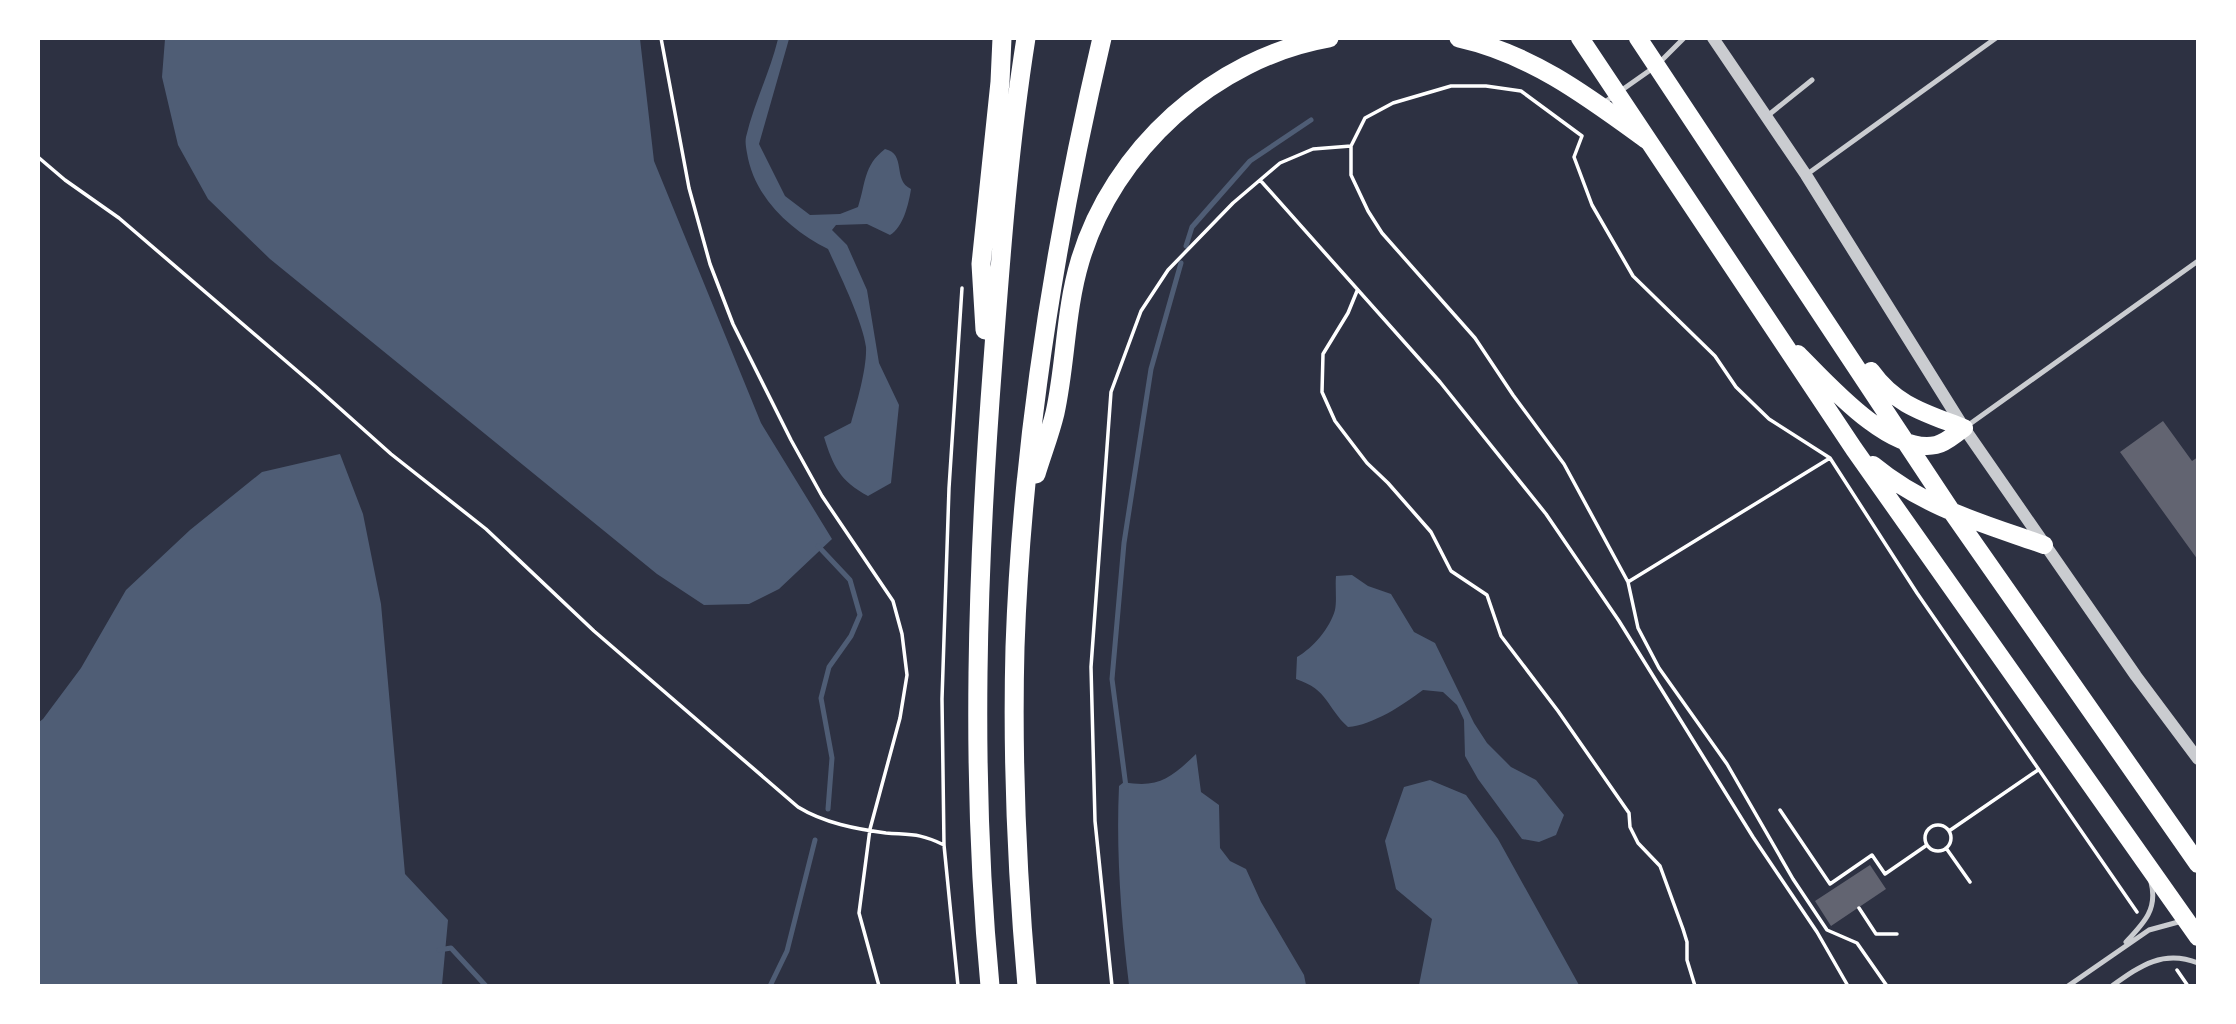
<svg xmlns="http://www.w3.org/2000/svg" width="2236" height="1024" viewBox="0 0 2236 1024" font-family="'Exo 2',sans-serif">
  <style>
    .water { fill: #4f5d75 }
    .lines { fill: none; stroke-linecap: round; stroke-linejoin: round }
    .stream { stroke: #4f5d75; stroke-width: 5 }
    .building { fill: #626471 }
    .path { stroke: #fff; stroke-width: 3.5 }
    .service { stroke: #caccd0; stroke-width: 5 }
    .tertiary { stroke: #caccd0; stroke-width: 12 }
    .primary { stroke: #fff; stroke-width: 18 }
    .motorway { stroke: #fff; stroke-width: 19 }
  </style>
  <rect width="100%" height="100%" fill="#2d3142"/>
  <path class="water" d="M165,39H640L654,161L761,423L832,539L779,589L749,604L704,605L657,574L270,259L208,199L178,145L162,77Z
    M778,39H789L759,144L785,196L810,215L840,214L858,207C866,183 863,166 885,149C907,154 892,180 911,189C909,203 903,228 890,235L867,224L836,225L832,230L847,245L867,290L879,363L899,405L891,483L868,496C840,481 833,466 824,437L851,423C857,402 867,368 866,347C863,322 839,273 828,249C790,230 754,197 747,153C746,147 745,142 746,137C754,103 770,72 778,39Z
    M340,454L363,514L381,604L405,874L448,920L442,985H39V722L43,719L81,668L126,590L190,530L262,472Z
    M1352,575L1368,586L1391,594L1414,632L1435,643L1474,723L1487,743L1511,767L1536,780L1564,815L1556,835L1539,842L1522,839L1478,779L1465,756L1464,720L1457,705L1443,692L1423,690C1403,705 1373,725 1348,727C1326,707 1329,690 1296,679L1297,657C1313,648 1330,628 1335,610C1337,600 1335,587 1336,576Z
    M1196,754L1201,792L1219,805L1220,848L1230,861L1246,869L1261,902L1304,975L1306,985H1129C1121,919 1116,852 1119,786L1124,782C1158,789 1172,777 1196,754Z
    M1430,780L1466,795L1498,839L1579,985H1419L1432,919L1396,889L1385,841L1404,787Z"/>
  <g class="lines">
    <path class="stream" d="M1186,246L1192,227L1250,161L1311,120
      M818,546L850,580L860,615L851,636L829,667L821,698L832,758L828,809
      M1126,787L1112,679L1124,543L1151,369L1181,263
      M439,950L451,948L486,986
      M770,986L787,951L815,840"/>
  </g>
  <path class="building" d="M2163,421L2192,461L2198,457V560L2120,452Z
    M1870,865L1886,889L1831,926L1815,901Z"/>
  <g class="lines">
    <path class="path" d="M661,38L689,188L710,264L733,324L791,440L822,496L893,601L902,634L907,675L900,718L870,829L859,913L879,986
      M38,157L65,180L119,218L316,387L391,454L486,529L594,631L798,807C824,823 856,829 886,833C911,835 920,833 944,845
      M1260,180L1440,382L1546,514L1619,621L1753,837L1817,932L1848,986
      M1357,291L1348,313L1323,354L1322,392L1335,421L1367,463L1388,483L1431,532L1451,571L1487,595L1501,636L1558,711L1629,813L1630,827L1638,843L1660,866L1683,929L1687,942V960L1695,986
      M1628,582L1830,458
      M1780,810L1830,884L1872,855L1885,874L1927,845
      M1925 838a13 13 0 1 1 26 0a13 13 0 1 1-26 0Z
      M1949,831L2038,770
      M1946,848L1970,882
      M1859,908L1876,934H1897
      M2177,970L2188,986
      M958,986L944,845L942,699L949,488L962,288
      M1112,986L1095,821L1091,667L1111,392L1141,311L1168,270L1233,203L1280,163L1313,149L1351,146
      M1887,986L1857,943L1827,930L1793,879L1727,764L1659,668L1638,628L1628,582L1564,464L1513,395L1475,338L1382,233L1368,211L1351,175V146L1365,118L1393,103L1451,86H1486L1521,91L1582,136L1574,157L1592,205L1633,276L1715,356L1736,387L1769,419L1830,458L1917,593L2137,912"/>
    <path class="service" d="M1602,104L1656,66L1684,38
      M1766,117L1812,80
      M1806,175L1996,38
      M1967,426L2198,261
      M2126,942C2144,923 2158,909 2151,882
      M2068,986L2149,930L2182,921
      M2112,986C2140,966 2163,949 2198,963"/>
    <path class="tertiary" d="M1713,38L1806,175L1964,428L2136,676L2198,759"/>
    <path class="primary" d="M1580,38L1854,449L2198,937
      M1638,38L1952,512L2198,864
      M1798,354C1827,383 1890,455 1936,445C1946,443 1955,434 1964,428
      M1871,371C1896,406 1926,413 1964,428
      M1873,465C1925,508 1982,523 2044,545"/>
    <path class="motorway" d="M1459,38C1531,54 1587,96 1646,139
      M985,330L981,264L1000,82L1002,38
      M1036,474C1042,454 1050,434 1055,413C1066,363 1065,311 1080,261C1113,150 1214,58 1329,38
      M990,986C970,777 977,569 993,360C1001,253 1009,145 1026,38
      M1027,986C1017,873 1012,760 1015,647C1022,442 1055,238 1102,38"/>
  </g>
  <rect width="2236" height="1024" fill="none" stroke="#ffffff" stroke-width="80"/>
</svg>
